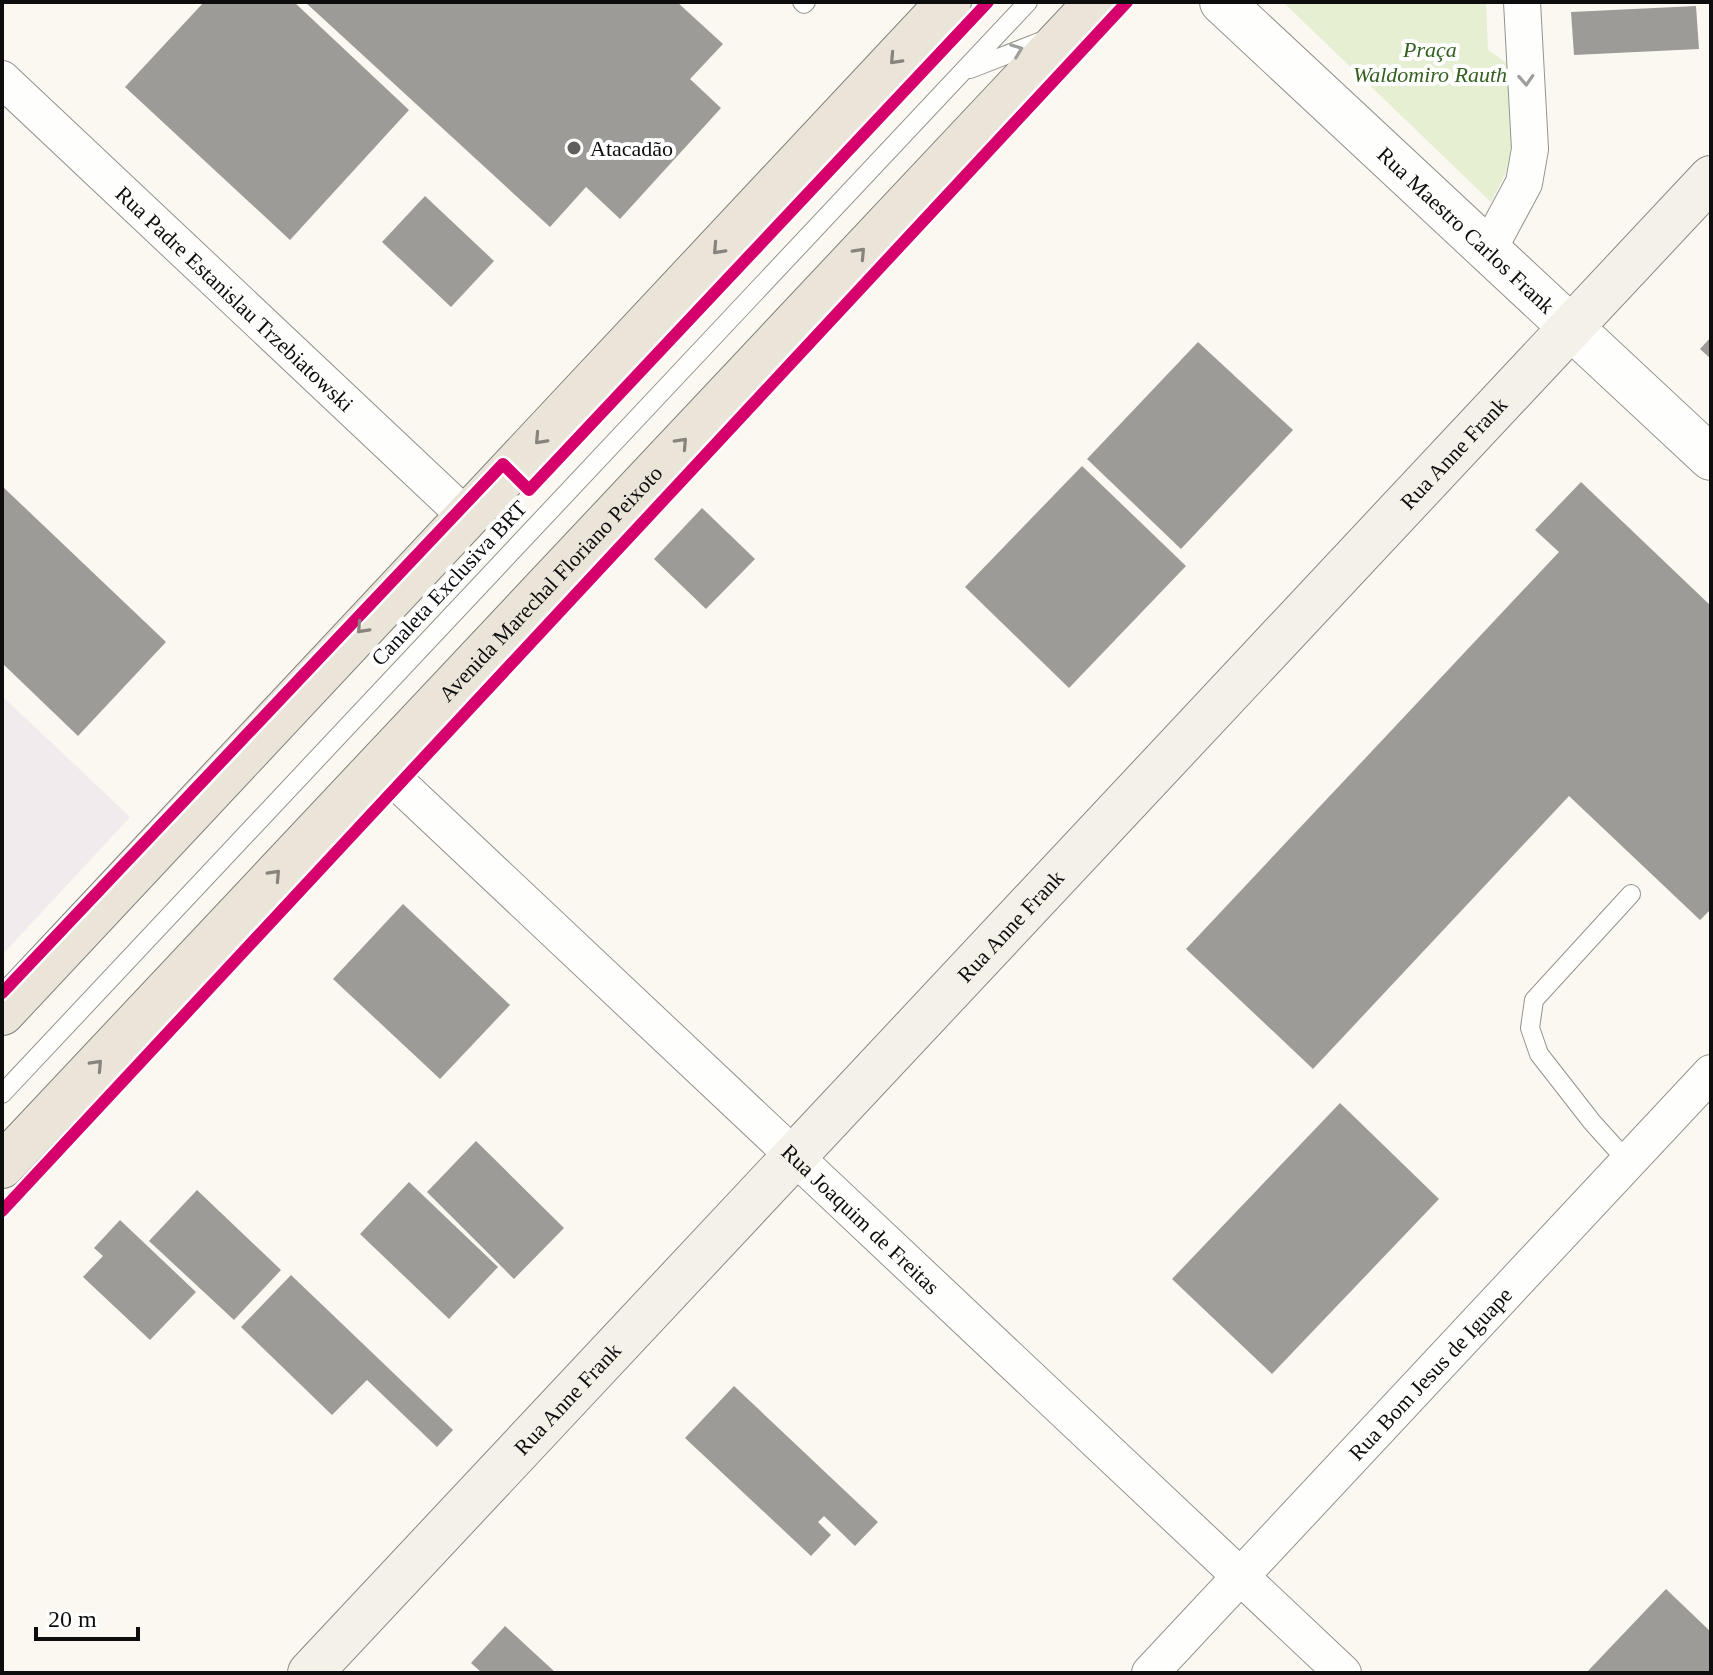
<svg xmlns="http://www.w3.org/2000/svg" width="1713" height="1675" viewBox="0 0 1713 1675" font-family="'Times New Roman',serif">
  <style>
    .industrial { fill: #f1ebee }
    .green { fill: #e6efd2 }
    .building { fill: #9d9b97 }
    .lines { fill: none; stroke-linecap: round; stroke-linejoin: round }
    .service-casing { stroke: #949390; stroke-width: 20 }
    .minor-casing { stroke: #949390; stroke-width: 38 }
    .tertiary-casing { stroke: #949390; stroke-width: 46 }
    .secondary-casing { stroke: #8a8986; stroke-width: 46 }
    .primary-casing { stroke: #81807d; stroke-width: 46 }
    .service { stroke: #fefefd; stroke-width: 18 }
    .minor { stroke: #fefefd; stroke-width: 36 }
    .tertiary { stroke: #fefefd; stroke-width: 44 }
    .secondary { stroke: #f4f1e8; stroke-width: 44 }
    .primary { stroke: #ebe4d9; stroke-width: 44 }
    .cycleway-casing { stroke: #fff; stroke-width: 17 }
    .cycleway { stroke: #d6006c; stroke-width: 12 }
    .oneway { stroke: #9e9e9d }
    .oneway2 { stroke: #87837d }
    .poi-dot { fill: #605f5d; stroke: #fff; stroke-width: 3 }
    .labels { text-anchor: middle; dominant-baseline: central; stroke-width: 8; stroke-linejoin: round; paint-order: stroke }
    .park-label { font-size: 22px; font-style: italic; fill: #346120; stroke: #fff }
    .poi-label { font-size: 22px; fill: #0d0d0d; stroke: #fff; text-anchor: start }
    .street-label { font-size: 22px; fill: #0d0d0d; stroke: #fff }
  </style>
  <rect width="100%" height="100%" fill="#faf8f1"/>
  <path class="industrial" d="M2,696L130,817L2,955Z"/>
  <path class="green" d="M1283,2H1486L1488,50L1508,64L1512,142L1506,173L1491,202Z"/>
  <path class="building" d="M204,2H294L409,110L290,240L125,87Z
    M305,2H677L723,44L690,79L721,108L620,219L586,187L550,227Z
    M1696,6L1699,49L1574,55L1571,12Z
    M425,196L494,261L451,307L382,242Z
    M1711,337V359L1700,349Z
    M1198,342L1293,430L1181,549L1087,459Z
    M1082,466L1186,566L1069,688L965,587Z
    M1581,482L1711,606V909L1700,920L1569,796L1313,1069L1186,949L1559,552L1535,530Z
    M2,486L166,642L78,736L2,663Z
    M702,508L755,559L706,609L654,559Z
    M403,904L510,1005L440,1079L333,979Z
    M1340,1103L1439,1199L1272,1374L1172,1279Z
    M476,1141L564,1228L514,1279L427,1192Z
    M409,1182L498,1267L449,1319L360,1234Z
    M197,1190L281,1270L234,1320L149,1241Z
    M120,1220L196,1292L150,1340L83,1277L103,1256L94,1248Z
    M291,1275L453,1430L437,1447L367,1380L332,1415L241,1327Z
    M734,1386L878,1522L855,1546L824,1516L818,1522L831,1535L811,1556L685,1438Z
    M1666,1589L1711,1632V1673H1586Z
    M505,1626L556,1673H482L471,1663Z"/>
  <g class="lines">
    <g class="service-casing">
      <path id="service" d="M802,2L804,4L806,2
        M970,69L1047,39
        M2,1094L1028,2
        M1628,1162L1592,1122L1539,1054L1530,1028L1534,1000L1631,894"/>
    </g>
    <g class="minor-casing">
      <g id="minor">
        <path id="s1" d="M2,79L467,517"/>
        <path d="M1488,250L1524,183L1530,149L1522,2"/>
        <path id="s2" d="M379,765L1343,1673"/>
        <path id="s3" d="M1150,1673L1711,1073"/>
      </g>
    </g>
    <g class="tertiary-casing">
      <g id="tertiary">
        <path id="s4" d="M1222,2L1711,458"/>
      </g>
    </g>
    <g class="secondary-casing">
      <g id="secondary">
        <path id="s5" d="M310,1673L1711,178"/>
      </g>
    </g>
    <g class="primary-casing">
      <g id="primary">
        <path d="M2,1013L949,2"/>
        <path id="s6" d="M2,1166L1097,2"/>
      </g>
    </g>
    <use href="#service" class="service"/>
    <use href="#minor" class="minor"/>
    <use href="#tertiary" class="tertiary"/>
    <use href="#secondary" class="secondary"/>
    <use href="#primary" class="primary"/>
    <g class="cycleway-casing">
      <path id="cycleway" d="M2,993L503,464L529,490L988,2
        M2,1211L1127,2"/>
    </g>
    <use href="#cycleway" class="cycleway"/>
  </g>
  <defs><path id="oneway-chevron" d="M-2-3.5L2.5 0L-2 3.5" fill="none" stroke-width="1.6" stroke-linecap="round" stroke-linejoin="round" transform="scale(2)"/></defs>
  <g class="oneway">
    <use href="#oneway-chevron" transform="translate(1017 50) rotate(-21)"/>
    <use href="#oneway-chevron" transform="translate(1526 80) rotate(87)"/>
  </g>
  <g class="oneway2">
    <use href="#oneway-chevron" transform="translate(895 59) rotate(133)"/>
    <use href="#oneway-chevron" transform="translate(718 249) rotate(133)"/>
    <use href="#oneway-chevron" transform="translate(860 253) rotate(-47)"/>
    <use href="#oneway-chevron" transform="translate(540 439) rotate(133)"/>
    <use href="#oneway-chevron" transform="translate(682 443) rotate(-47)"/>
    <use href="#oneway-chevron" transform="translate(362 628) rotate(133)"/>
    <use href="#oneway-chevron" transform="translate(275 875) rotate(-47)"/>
    <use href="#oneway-chevron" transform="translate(97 1065) rotate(-47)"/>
  </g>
  <circle class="poi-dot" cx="574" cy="148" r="8"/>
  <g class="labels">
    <g class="park-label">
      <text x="1430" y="49">Praça<tspan x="1430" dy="25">Waldomiro Rauth</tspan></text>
    </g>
    <g class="poi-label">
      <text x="590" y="148">Atacadão</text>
    </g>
    <g class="street-label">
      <text stroke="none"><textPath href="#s4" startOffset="334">Rua Maestro Carlos Frank</textPath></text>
      <text stroke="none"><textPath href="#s1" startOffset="320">Rua Padre Estanislau Trzebiatowski</textPath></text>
      <text stroke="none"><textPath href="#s5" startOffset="1672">Rua Anne Frank</textPath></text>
      <text transform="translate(449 583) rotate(-47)">Canaleta Exclusiva BRT</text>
      <text stroke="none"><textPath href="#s6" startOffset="800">Avenida Marechal Floriano Peixoto</textPath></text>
      <text stroke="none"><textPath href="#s5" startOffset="1024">Rua Anne Frank</textPath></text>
      <text stroke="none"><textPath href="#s2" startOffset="662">Rua Joaquim de Freitas</textPath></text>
      <text stroke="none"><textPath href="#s3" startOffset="410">Rua Bom Jesus de Iguape</textPath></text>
      <text stroke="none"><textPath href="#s5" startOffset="376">Rua Anne Frank</textPath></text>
    </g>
  </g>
  <rect width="1713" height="1675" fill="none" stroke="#0d0d0d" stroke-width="8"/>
  <path d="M36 1627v12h102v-12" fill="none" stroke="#0d0d0d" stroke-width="4"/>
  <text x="48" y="1627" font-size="24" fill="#0d0d0d" stroke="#ffffff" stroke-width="6" paint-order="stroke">20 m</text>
</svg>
